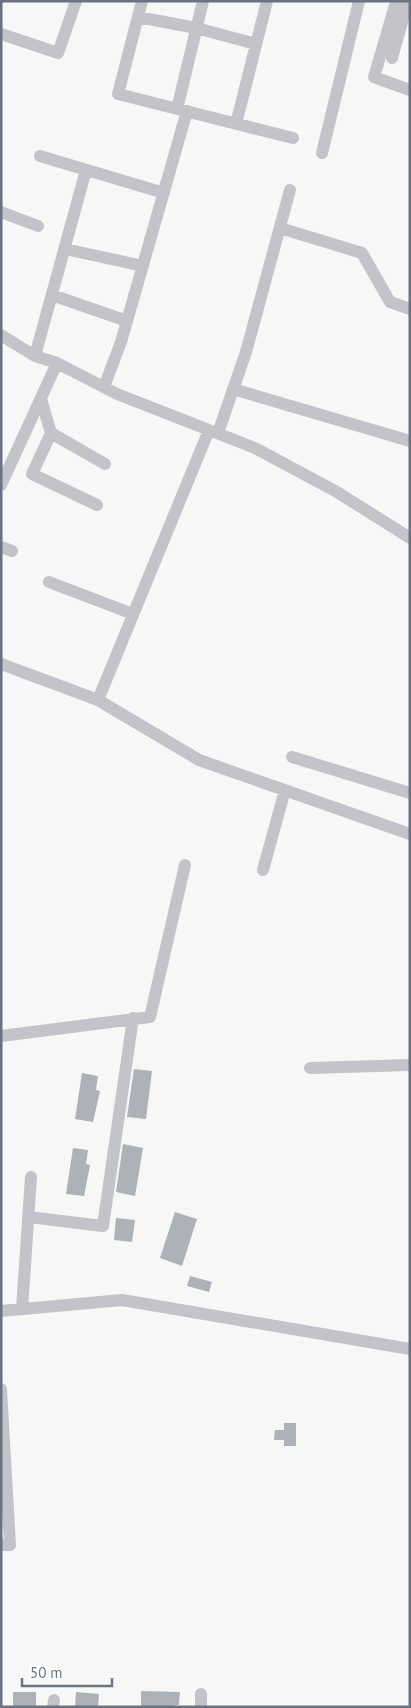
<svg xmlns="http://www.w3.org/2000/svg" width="411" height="1708" viewBox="0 0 411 1708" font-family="'PT Sans',sans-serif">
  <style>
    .building { fill: #adb1b8 }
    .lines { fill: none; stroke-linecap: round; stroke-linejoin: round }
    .minor { stroke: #c2c4c9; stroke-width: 12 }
  </style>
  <rect width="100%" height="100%" fill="#f7f8f6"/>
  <path class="building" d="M134,1069L152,1071L146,1119L127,1117Z
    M82,1073L98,1076L96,1090L100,1091L93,1122L75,1119Z
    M123,1144L143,1148L135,1196L116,1192Z
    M73,1148L88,1150L86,1164L90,1165L84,1196L66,1194Z
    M175,1212L197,1219L182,1266L160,1258Z
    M116,1218L135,1220L132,1242L114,1240Z
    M190,1276L212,1282L209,1292L187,1286Z
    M284,1423H296V1446H284V1440H274L275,1430H284Z
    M141,1691L180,1692L179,1705H175V1707H141Z
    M13,1692H36V1707H13Z
    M76,1692L99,1694L98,1707H75Z"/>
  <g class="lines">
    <path class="minor" d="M142,1L118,94L293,138
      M396,2L374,77L410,90
      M138,17L196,28L256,44
      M1,34L58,53L76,1
      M392,58L408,1
      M177,109L203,1
      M236,124L267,1
      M322,153L359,1
      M40,156L164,193
      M1,212L38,226
      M280,228L362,253L390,302L410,309
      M65,249L143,266
      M52,295L127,321
      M1,335L35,356L57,363L117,394L255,448L337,492L410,538
      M35,356L86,170
      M104,387L121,342L187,111
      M233,389L410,441
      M41,399L51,433
      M218,433L246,352L290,190
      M1,485L57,363
      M97,505L32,474L51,433L105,464
      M1,547L12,551
      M49,582L133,614
      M1,664L98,700L209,430
      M98,700L199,760L410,834
      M292,757L410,793
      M263,870L285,790
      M1,1036L150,1017L185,865
      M310,1068L410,1065
      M29,1217L103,1226L133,1018
      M22,1309L31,1177
      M1,1311L122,1300L410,1349
      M1,1389L10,1545H1
      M53,1707L54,1700
      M201,1707V1694"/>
  </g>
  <rect width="411" height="1708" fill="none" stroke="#6a7383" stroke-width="5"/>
  <path d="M22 1678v8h90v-8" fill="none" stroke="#6a7383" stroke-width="2.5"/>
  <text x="30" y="1678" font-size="15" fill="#6a7383" stroke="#ffffff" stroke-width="4" paint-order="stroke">50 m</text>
</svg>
